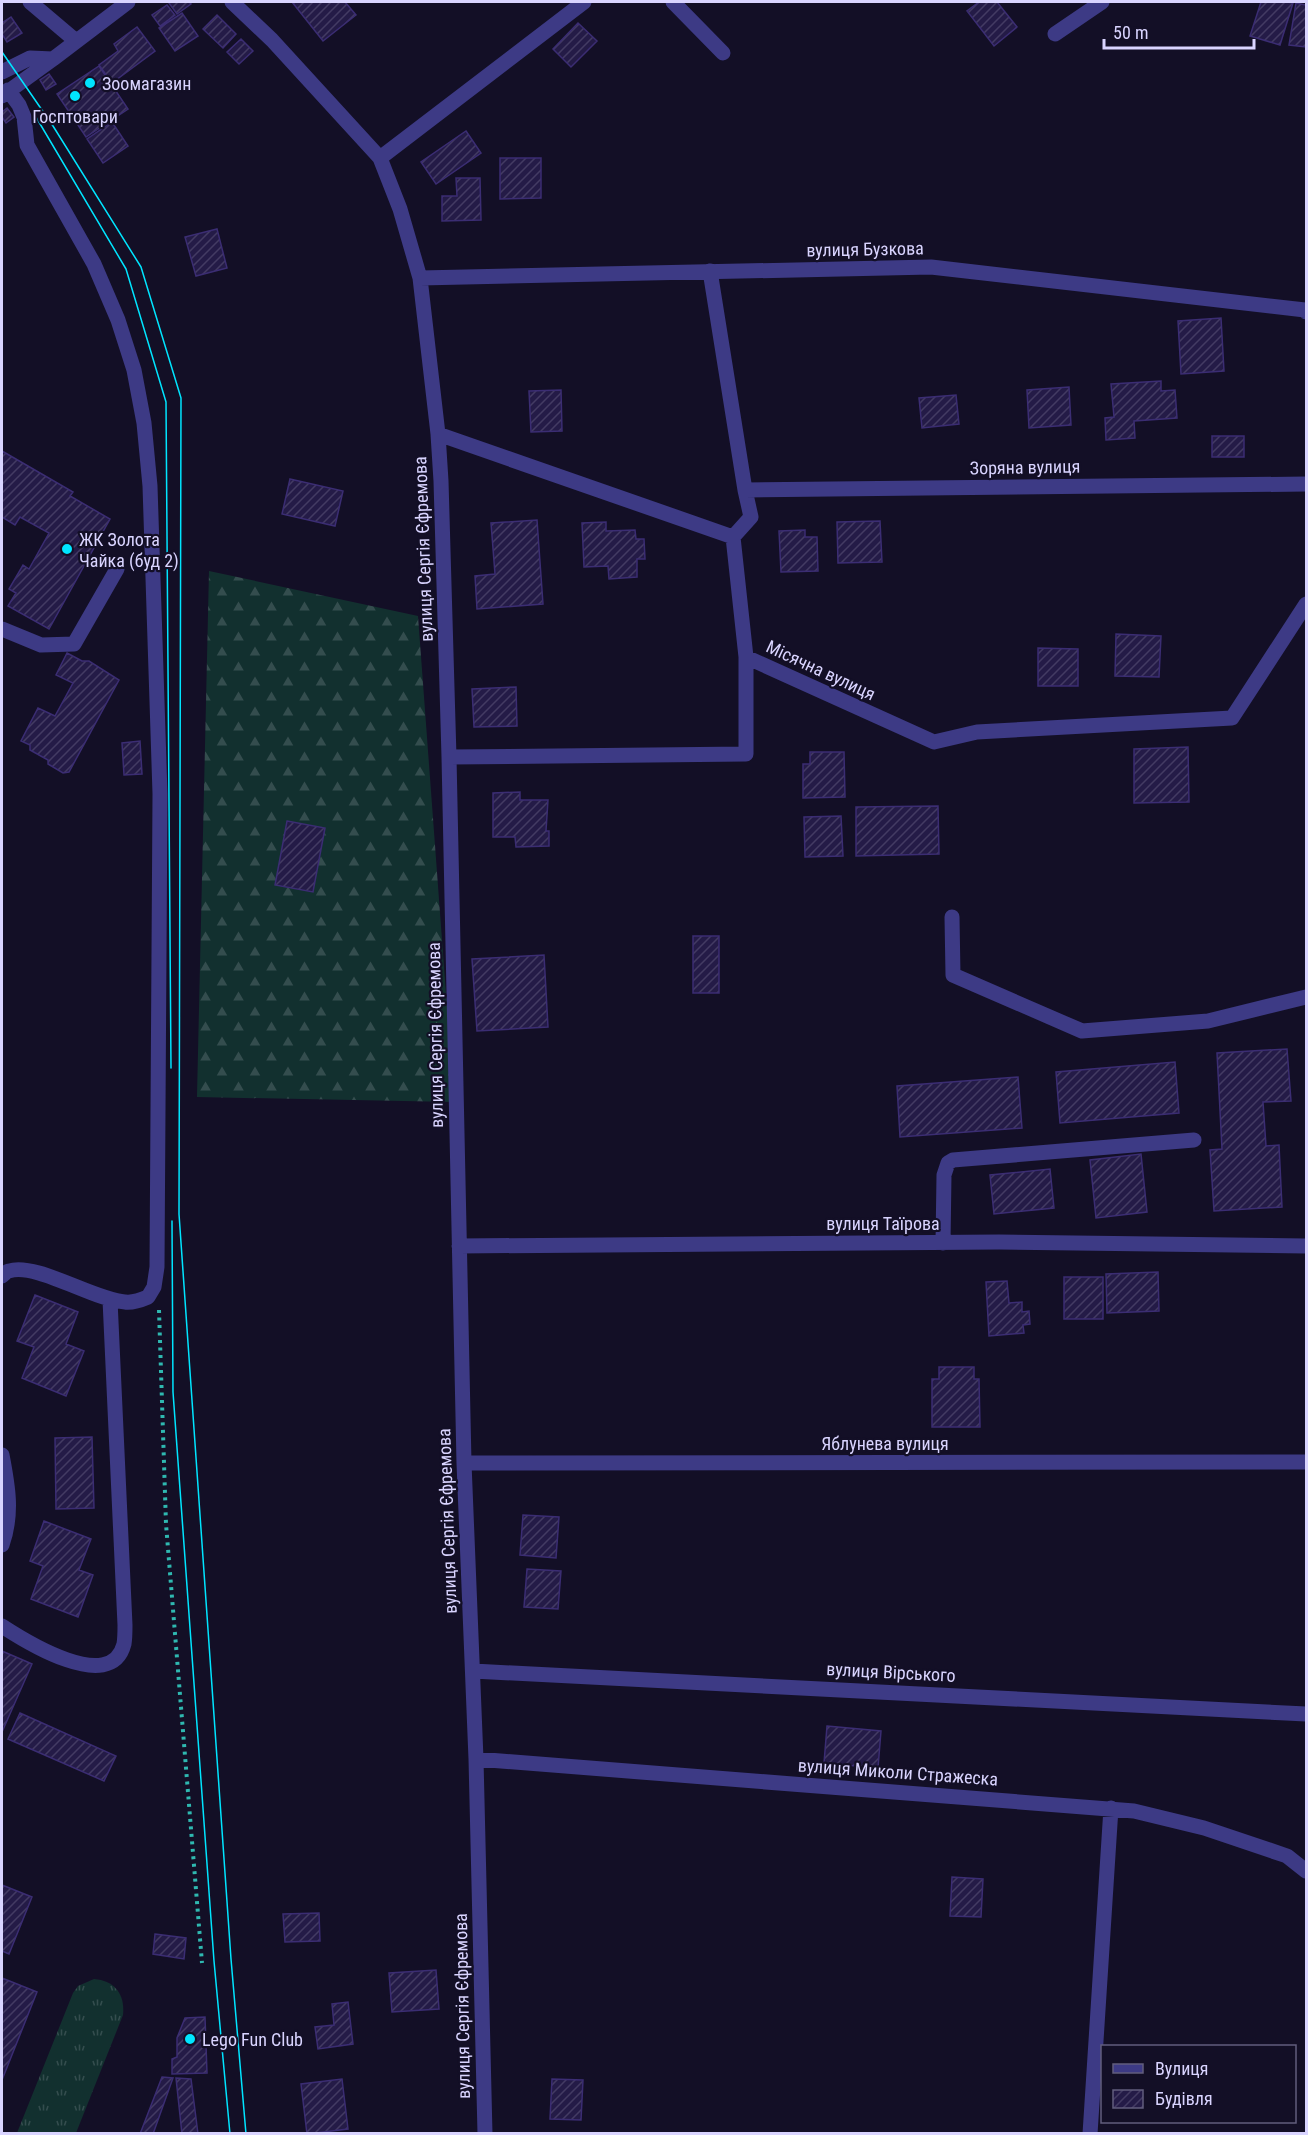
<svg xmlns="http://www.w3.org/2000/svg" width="1308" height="2135" viewBox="0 0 1308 2135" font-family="'Roboto Condensed',sans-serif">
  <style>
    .grass { fill: url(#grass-tufts) }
    .forest { fill: url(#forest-firs) }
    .building { fill: url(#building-hatch); stroke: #3b2d73; stroke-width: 1.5 }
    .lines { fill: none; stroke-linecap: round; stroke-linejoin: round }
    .path { stroke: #2fb8b0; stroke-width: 4; stroke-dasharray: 3 4.5; stroke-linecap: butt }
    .minor { stroke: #3d3a85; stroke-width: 15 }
    .tram { stroke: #00e5ff; stroke-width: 1.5 }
    .poi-dot { fill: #00e5ff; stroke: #130f26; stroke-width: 2 }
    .labels { text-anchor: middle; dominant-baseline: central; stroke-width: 4.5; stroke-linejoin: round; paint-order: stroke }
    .poi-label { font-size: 18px; fill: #d9d4ff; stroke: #130f26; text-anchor: start }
    .street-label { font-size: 18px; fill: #d9d4ff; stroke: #130f26 }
  </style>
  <defs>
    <pattern id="grass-tufts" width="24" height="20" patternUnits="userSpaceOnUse" patternTransform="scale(1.5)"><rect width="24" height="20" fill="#12302f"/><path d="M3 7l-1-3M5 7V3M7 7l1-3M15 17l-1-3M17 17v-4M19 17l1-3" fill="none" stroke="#344d4e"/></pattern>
    <pattern id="forest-firs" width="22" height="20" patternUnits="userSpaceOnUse" patternTransform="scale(1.5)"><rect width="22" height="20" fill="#12302f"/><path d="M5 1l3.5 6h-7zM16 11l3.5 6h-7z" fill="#344d4e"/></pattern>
    <pattern id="building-hatch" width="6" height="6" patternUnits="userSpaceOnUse" patternTransform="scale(1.5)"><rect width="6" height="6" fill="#241b47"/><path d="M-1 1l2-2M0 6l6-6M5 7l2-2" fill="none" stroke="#433b63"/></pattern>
  </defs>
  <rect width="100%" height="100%" fill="#130f26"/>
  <path class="grass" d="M94,1979C115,1981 125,1994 123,2015L76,2133H17L73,1993L78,1986Z"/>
  <path class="forest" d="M209,571L418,616L454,1102L197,1097Z"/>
  <path class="building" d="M171,2H189L191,4L177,14L169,3Z
    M292,2H345L356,15L323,41Z
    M979,2H997L1017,27L994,46L967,11Z
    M1261,2H1287L1293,3L1280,45L1250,36Z
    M1296,3L1306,5V47L1289,45Z
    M167,5L175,15L160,26L152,15Z
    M182,13L198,36L175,51L159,28Z
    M217,15L236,34L223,48L203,29Z
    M11,17L22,33L7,42L2,34V23Z
    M578,23L597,41L571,67L553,49Z
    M137,27L155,51L112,83L99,65L118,51L114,44Z
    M241,39L253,51L239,64L227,52Z
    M99,66L128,109L86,137L57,94Z
    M49,74L56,84L46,90L40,80Z
    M7,108L14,117L6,123L2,117V112Z
    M112,122L128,146L103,163L87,139Z
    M466,131L481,153L436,184L421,162Z
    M500,158H541V198L500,199Z
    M456,178H480L481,220L442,221V196H457Z
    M217,229L227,268L196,276L185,237Z
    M1221,318L1224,371L1181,374L1178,321Z
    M1161,381V391L1175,390L1177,418L1134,421L1135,438L1106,440L1105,418L1114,417L1111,384Z
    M1069,387L1071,425L1029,428L1027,390Z
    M561,390L562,431L531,432L529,391Z
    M956,395L959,424L922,428L919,398Z
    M1212,436H1244V457H1212Z
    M2,451L73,492L70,496L110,519L49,629L8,606L16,593L9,589L23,565L29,569L49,533L20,517L15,525L2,517Z
    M290,479L343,491L335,526L282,514Z
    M537,520L543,604L477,609L475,576L495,574L491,523Z
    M880,521L882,562L838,563L837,522Z
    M606,522V531L635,530L636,539H644L645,559H637V577L609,579L608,566L584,567L582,523Z
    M805,530V537H817L818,571L781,572L779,531Z
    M1116,634L1161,636L1159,677L1115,676Z
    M1038,648L1078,649V686H1038Z
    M67,653L82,661H89L119,680L69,772L63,773L48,764V760L30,750V745L21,741L38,708L55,716L73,683L56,675Z
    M516,687L517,726L474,727L472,689Z
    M140,741L142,774L124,775L122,743Z
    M1188,747L1189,802L1134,803V749Z
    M810,752H844L845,797L803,798V764H810Z
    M520,792V800H548L546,831H549V846L516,847L515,837H493V793Z
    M938,806L939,854L856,856V807Z
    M841,816L843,856L805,857L804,817Z
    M287,821L325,828L313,892L275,885Z
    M693,936H719V993H693Z
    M544,955L548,1027L477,1031L472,959Z
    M1287,1049L1291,1101L1263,1102L1266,1146L1279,1145L1282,1207L1214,1211L1210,1150L1222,1149L1217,1053Z
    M1175,1062L1179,1113L1060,1123L1056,1072Z
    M1018,1077L1022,1128L900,1137L897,1086Z
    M1141,1154L1147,1212L1096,1218L1090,1160Z
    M1050,1169L1054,1208L994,1214L990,1175Z
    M1158,1272L1159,1311L1107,1313L1106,1274Z
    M1064,1277H1103V1319H1064Z
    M1007,1281L1009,1303L1022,1302V1312L1029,1311L1030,1324L1023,1325L1024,1333L989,1336L986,1282Z
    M35,1295L78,1312L66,1344L84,1351L66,1396L22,1378L34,1347L17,1341Z
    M939,1367H974V1379H979L980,1427H932V1379H939Z
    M92,1437L94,1508L56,1509L55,1438Z
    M523,1515L559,1517L556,1558L520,1555Z
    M44,1521L91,1539L79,1570L93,1575L78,1617L31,1599L43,1566L30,1561Z
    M527,1569L561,1571L558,1609L524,1607Z
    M2,1651L32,1664L2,1732Z
    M20,1713L116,1756L104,1781L8,1739Z
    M827,1726L881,1731L878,1768L824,1763Z
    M952,1877L983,1879L981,1917L950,1916Z
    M2,1885L32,1897L9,1954L2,1951Z
    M319,1913L320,1941L285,1942L283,1914Z
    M155,1934L186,1938L184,1959L153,1954Z
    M436,1970L439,2009L392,2012L389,1973Z
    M2,1978L37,1992L2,2080Z
    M348,2002L353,2044L318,2049L315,2027L334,2025L332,2004Z
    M205,2017L207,2073L172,2074V2059L177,2057V2038L185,2018Z
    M162,2077L173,2078L153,2134H140Z
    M176,2078L191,2079L198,2134H182Z
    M342,2079L348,2129L307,2134L301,2084Z
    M552,2079L583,2080L581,2120L550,2119Z"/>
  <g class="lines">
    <path class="path" d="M159,1310L166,1524L202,1963"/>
    <path class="minor" d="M30,2L76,41
      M232,2L272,40L380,158L400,209L420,278L438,434L441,481L449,757L464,1463L476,1759L485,2134
      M673,2L723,53
      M1055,34L1102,2
      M2,72L30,58L53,59
      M2,96L53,59L128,2
      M380,158L584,2
      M710,271L745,490L751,517L733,537L746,657
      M420,278L931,267L1305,310L1306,312
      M438,434L733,537
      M745,490L1306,484
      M2,629L41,645L74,644L117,569
      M449,757L746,754V657L934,742L977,732L1232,718L1306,604
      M952,917L953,975L1082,1031L1208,1021L1306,997
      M943,1243L944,1175L948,1163L953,1160L1194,1140
      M459,1246L999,1242L1306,1246
      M2,1276C3,1275 7,1271 9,1271C36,1262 94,1300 125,1302C133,1303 141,1300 148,1297L154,1287L157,1267L160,794L150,486L144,423L134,370L118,320L94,264L27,145L24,117L19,105L8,90
      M2,1455C8,1486 13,1514 2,1545
      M464,1463L1306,1462
      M2,1626C25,1641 111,1695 124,1644C125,1638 125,1631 125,1625L110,1300
      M473,1671L1306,1714
      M476,1759L1134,1811L1204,1828L1287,1856L1306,1871
      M1090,2134L1111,1808"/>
    <path class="tram" d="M2,52L53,126L141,267L181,398L179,1214L231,1959L246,2134
      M33,112L126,269L166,402L171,1068
      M172,1221L173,1392L214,1961L230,2134"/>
  </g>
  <g class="poi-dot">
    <circle cx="90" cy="83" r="6"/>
    <circle cx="75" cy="96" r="6"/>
    <circle cx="67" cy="549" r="6"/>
    <circle cx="190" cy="2039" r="6"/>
  </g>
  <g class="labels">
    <g class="poi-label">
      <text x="102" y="83">Зоомагазин</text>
      <text x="75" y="116" text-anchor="middle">Госптовари</text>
      <text x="79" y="539">ЖК Золота<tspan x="79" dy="21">Чайка (буд 2)</tspan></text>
      <text x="202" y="2039">Lego Fun Club</text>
    </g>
    <g class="street-label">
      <text transform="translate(865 249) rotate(-1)">вулиця Бузкова</text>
      <text transform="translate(1025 467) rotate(-1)">Зоряна вулиця</text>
      <text transform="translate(423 549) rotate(-92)">вулиця Сергія Єфремова</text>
      <text transform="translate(821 670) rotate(25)">Місячна вулиця</text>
      <text transform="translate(435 1035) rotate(-91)">вулиця Сергія Єфремова</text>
      <text x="883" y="1223">вулиця Таїрова</text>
      <text x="885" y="1443">Яблунева вулиця</text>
      <text transform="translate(447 1521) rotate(-92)">вулиця Сергія Єфремова</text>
      <text transform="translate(891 1672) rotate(3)">вулиця Вірського</text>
      <text transform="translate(898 1772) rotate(4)">вулиця Миколи Стражеска</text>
      <text transform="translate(462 2006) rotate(-91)">вулиця Сергія Єфремова</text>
    </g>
  </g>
  <rect width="1308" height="2135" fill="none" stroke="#d9d4ff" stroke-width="6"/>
  <rect x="1101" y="2045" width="195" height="78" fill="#130f26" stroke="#625e7d" stroke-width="1.5"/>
  <rect x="1113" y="2064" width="30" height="9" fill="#3d3a85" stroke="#625e7d" stroke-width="1.5"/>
  <text x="1155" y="2075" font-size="18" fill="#d9d4ff">Вулиця</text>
  <rect x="1113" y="2090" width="30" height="18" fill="url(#building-hatch)" stroke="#625e7d" stroke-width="1.5"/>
  <text x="1155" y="2105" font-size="18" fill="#d9d4ff">Будівля</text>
  <path d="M1104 39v9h150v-9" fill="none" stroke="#d9d4ff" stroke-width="3"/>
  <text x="1113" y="39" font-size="18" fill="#d9d4ff" stroke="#130f26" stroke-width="4.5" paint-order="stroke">50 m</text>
</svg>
